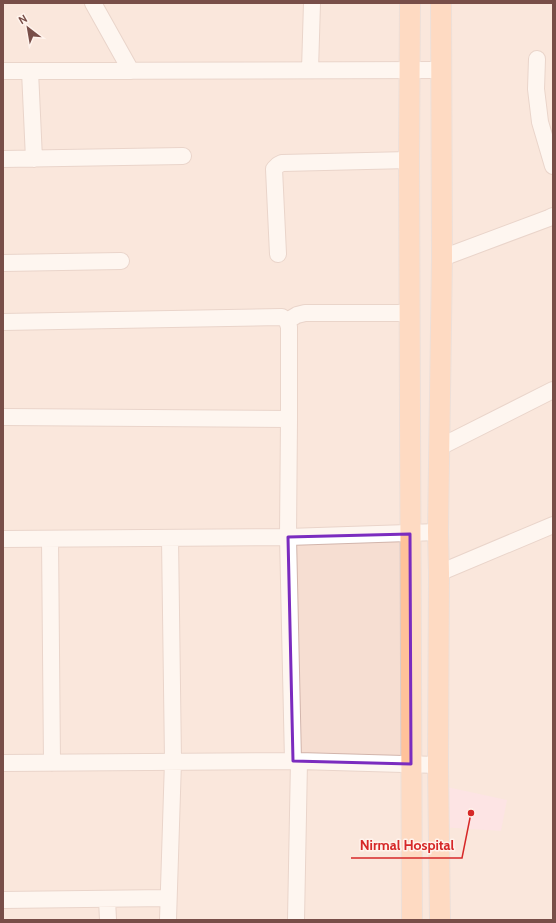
<svg xmlns="http://www.w3.org/2000/svg" width="556" height="923" viewBox="0 0 556 923" font-family="Cabin,sans-serif">
  <style>
    .residential { fill: #f6ded2 }
    .medical { fill: #fcd7e4 }
    .lines { fill: none; stroke-linecap: round; stroke-linejoin: round }
    .minor-casing { stroke: #d2b5ac; stroke-width: 18 }
    .major-casing { stroke: #d9cdcc; stroke-width: 22 }
    .minor { stroke: #fff; stroke-width: 16 }
    .major { stroke: #ffc29a; stroke-width: 20 }
    .marked { fill: none; stroke: #7b2cbf; stroke-width: 3; stroke-linejoin: round }
    .leader { fill: none; stroke: #d62828; stroke-width: 1.5 }
    .callout-dot { fill: #d62828; stroke: #fff3ec; stroke-width: 1.5 }
    .callout-label { font-size: 14px; text-anchor: middle; font-weight: bold; fill: #d62828; stroke: #fff3ec; stroke-width: 3; stroke-linejoin: round; paint-order: stroke }
  </style>
  <rect width="100%" height="100%" fill="#feeee4"/>
  <path class="residential" d="M3,3H553V920H3Z"/>
  <path class="medical" d="M438,785L507,800L501,831L439,827Z"/>
  <g class="lines">
    <g class="minor-casing">
      <path id="minor" d="M93,3L131,71
        M537,59L536,89L540,122L553,166
        M310,70L312,3
        M3,71L441,70
        M30,71L34,159
        M3,159L183,156
        M278,254L274,169L278,165L282,163L409,160
        M442,258L549,218L553,216
        M3,263L121,261
        M287,321L297,315L305,313H410
        M3,322L282,317L287,321L289,327V419
        M3,417L289,419L288,537L293,761
        M440,447L553,390
        M3,539L288,537L438,532
        M50,539L52,763
        M439,573L553,525
        M3,763L299,761L438,765
        M107,899L108,920
        M3,900L168,898
        M168,920L173,761L170,538
        M296,920L299,761"/>
    </g>
    <g class="major-casing">
      <path id="major" d="M410,3L409,160L412,920
        M440,920L438,765L439,573L438,532L442,258L441,3"/>
    </g>
    <use href="#minor" class="minor"/>
    <use href="#major" class="major"/>
  </g>
  <path d="M0 0H556V923H0ZM410,534L411,764L293,761L288,537Z" fill="#feeee4" fill-opacity=".55" fill-rule="evenodd"/>
  <path class="marked" d="M410,534L411,764L293,761L288,537Z"/>
  <path class="leader" d="M471 813L462 858H351"/>
  <circle class="callout-dot" cx="471" cy="813" r="4"/>
  <g class="callout-label">
    <text x="407" y="850">Nirmal Hospital</text>
  </g>
  <rect width="556" height="923" fill="none" stroke="#784e48" stroke-width="8"/>
  <g transform="translate(28 28) rotate(329)" stroke="#fff3ec" stroke-width="3" paint-order="stroke">
  <path d="M0-3L7 15L0 10L-7 15Z" fill="#784e48"/>
  <text y="-6" font-size="11" font-weight="bold" text-anchor="middle" fill="#784e48">N</text>
  </g>
</svg>
